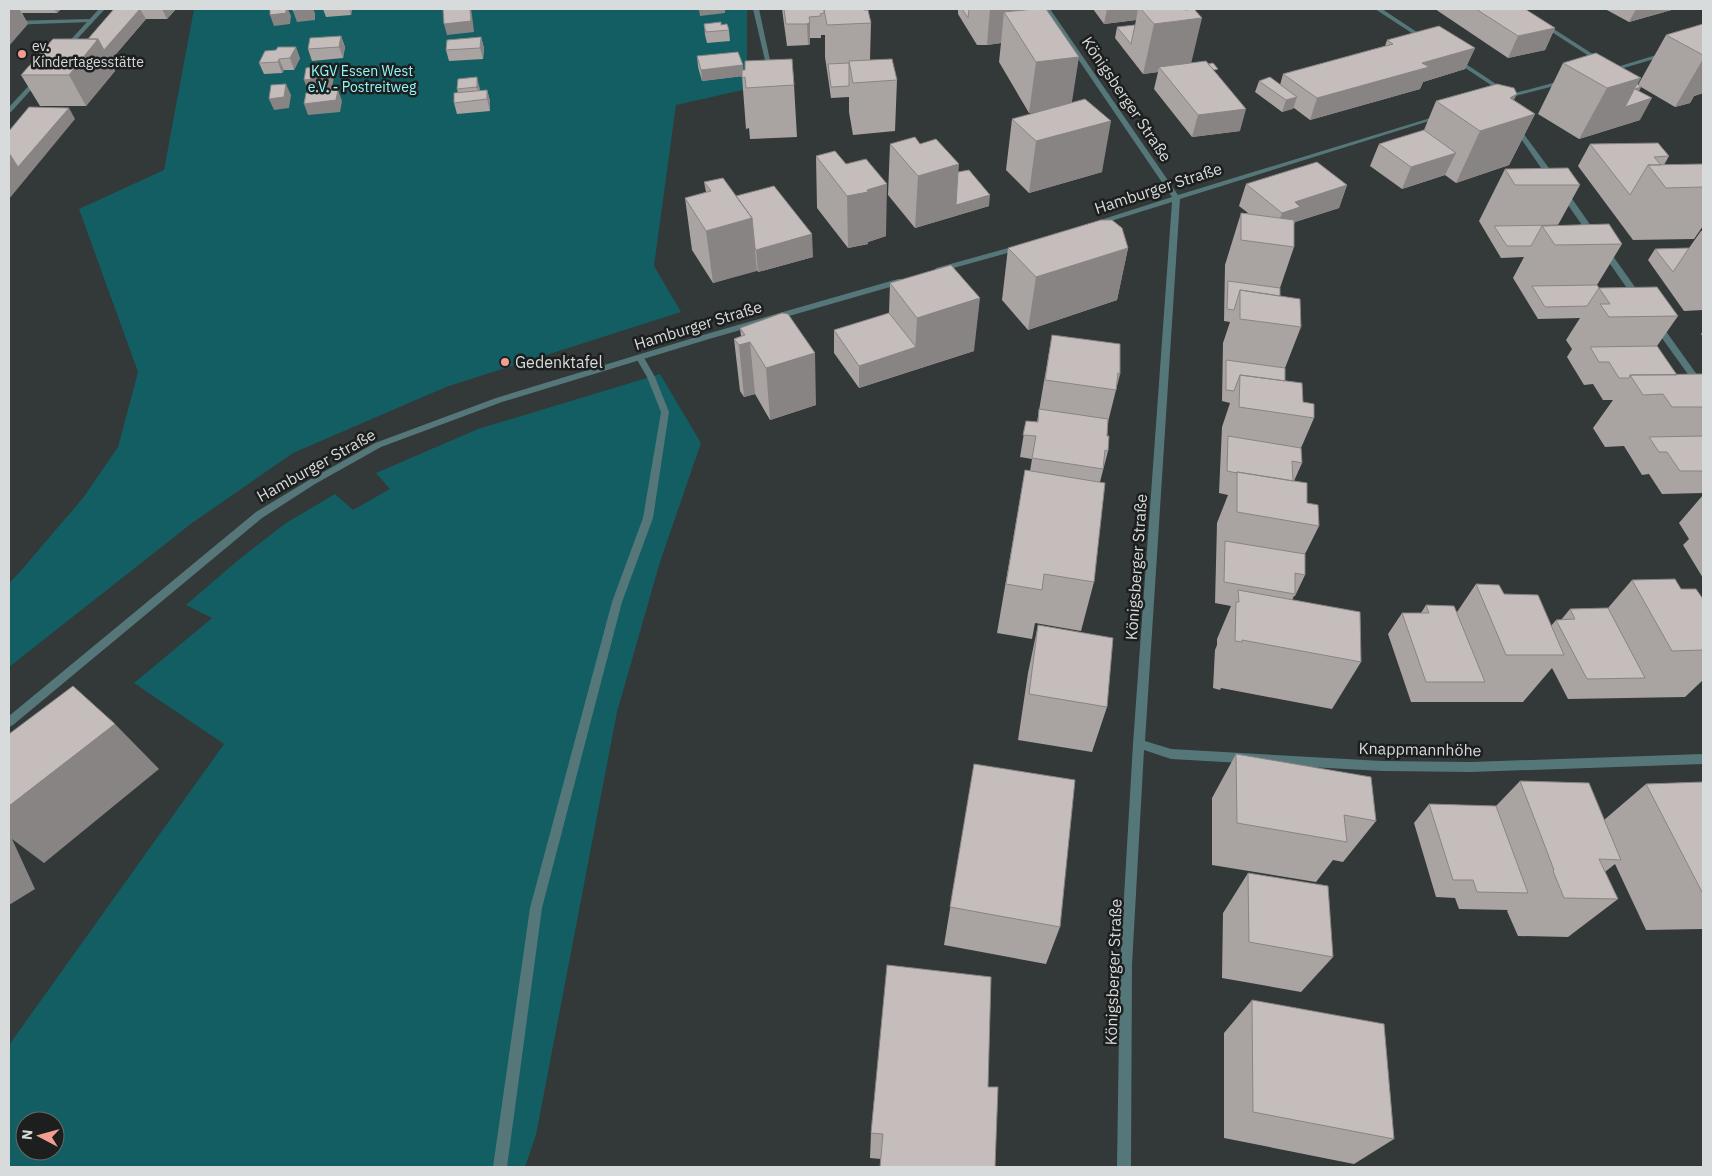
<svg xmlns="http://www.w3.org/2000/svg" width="1712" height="1176" viewBox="0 0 1712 1176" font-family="'IBM Plex Sans',sans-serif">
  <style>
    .green { fill: #135e62; fill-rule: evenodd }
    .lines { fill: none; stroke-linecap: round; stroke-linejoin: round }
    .service { fill: #557779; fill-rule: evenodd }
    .minor { fill: #557779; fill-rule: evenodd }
    .wall { fill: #a9a3a2 }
    .shaded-wall { fill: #898484 }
    .building { fill: #c4bdbc; stroke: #898484 }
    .poi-dot { fill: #f59d90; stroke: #1d1f1f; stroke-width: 2 }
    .labels { text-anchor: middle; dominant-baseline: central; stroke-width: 5; stroke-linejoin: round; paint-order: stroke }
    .far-poi-label { font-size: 14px; fill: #d7dbdb; stroke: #1d1f1f; text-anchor: start }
    .far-park-label { font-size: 14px; fill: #93f7fd; stroke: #1d1f1f }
    .street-label { font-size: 16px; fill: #d7dbdb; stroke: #1d1f1f }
    .poi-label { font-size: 16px; fill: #d7dbdb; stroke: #1d1f1f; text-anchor: start }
  </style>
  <rect width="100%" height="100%" fill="#333839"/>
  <path class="green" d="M194,9H747V89L676,105L654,266L681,312L446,387L293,453L192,523L9,667V583L18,574L83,498L118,447L138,372L79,209L164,170Z
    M660,374L701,443L660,562L617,712L536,1135L525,1167H9V1045L224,744L134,683L212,618L186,605L237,561L286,523L335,494L353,510L390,489L376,473L478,429ZM25,1121H55V1151H25Z"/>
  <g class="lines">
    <path class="service" d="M1375,9H1382L1429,40L1424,41Z
      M89,19L92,21L91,22L9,25V21Z
      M1453,58H1457L1508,92L1503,93L1453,60Z
      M640,355L643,356L655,377L669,412L653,518L622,602L542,908L507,1167H493L530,908L612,602L643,518L661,412L647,377L636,358Z"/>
    <path class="minor" d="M99,9H105L67,50H63V48Z
      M753,9H759L773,74L768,73Z
      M1044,9H1050L1178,195L1437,116L1442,117L1180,199L1145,741L1171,749L1382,761L1471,762L1703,754V764L1471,772L1382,771L1171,759L1144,750L1132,965L1131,1167H1117L1120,965L1133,744L1172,202L1095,226H1092L1088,224L1172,197Z
      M1516,9H1523L1605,62L1600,63Z
      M1666,52L1668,53V55L1610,72L1607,70Z
      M36,78L41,79L11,112L9,113V107Z
      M1564,80L1566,81V83L1503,99L1500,97Z
      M1514,126H1518L1557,179L1556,181H1550L1513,127Z
      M1560,190H1566L1598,236L1597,238H1591L1559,192Z
      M1019,245H1022V249L939,272L935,270L936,268Z
      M1602,249H1608L1642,297V301H1636L1601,251Z
      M898,279H904L905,281L904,283L709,339L502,402L381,447L315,484L262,518L13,725L9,727V716L256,512L309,480L375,443L496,398L703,335Z
      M1657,322L1660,323L1703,383V392L1700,391L1654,327V323Z"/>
  </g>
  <path class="wall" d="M9,9H61L57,13H22L28,24Z
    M114,9H176L167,19H146L110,61L115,71L86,106H40L21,75L88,39Z
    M323,9H352L351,15L326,17Z
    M782,9H863L871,23L870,60L897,80L895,131L853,135L849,112V97L831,98L825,57V35H821V38H810V44L808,45L787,46Z
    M958,9H1029L1072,102L1102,172L1029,193L1006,170L1012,119L1039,112L1029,113L999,62L1001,43L987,45H977L958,14Z
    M1093,9H1184L1191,63L1217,74L1240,131L1192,137L1154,89L1158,72L1143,74L1115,38L1117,27L1135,25L1136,20L1104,24Z
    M1435,9H1525L1555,28L1545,50L1508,58Z
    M1605,9H1675L1629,22Z
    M704,24L721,25L729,30L730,41L707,43L705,35Z
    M1703,24V93L1694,96L1690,103L1675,107L1641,87L1639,91L1640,120L1579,139L1538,114L1563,63L1638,85L1666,35Z
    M341,36L345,47L343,58L312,61L308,49Z
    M481,37L484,48L483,59L449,61L446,50Z
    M1387,40L1475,48L1465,69L1423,82L1420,89L1310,120L1294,108L1282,112L1255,92L1259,81L1280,85L1283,74L1385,46Z
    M265,51L300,58L294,70H284L282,73L264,74L259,63Z
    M697,56L743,65V70L794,85L797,137L750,139L749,128L746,129L742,76L702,81L698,67Z
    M458,79L480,89V91L487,90L490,101V111L457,114L454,103L458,93L457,89Z
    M1514,100L1535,114L1509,165L1456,183L1445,175L1402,189L1370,166L1379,144L1424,130L1436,101Z
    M890,144H920L958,172L989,206L915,228L888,195Z
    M1590,144L1669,156L1664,165H1703V226L1694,239L1633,240L1578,166Z
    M816,156L886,236L868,242V244L848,248L817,208Z
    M1505,169L1580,185L1558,225L1622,244L1597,285L1599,288L1678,316L1657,346L1677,375L1703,374V493L1662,494L1649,474L1642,475L1624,446L1605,447L1593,428L1613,400H1603L1593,384L1584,385L1567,357L1572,349L1566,340L1580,318L1538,319L1513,278L1524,257L1501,258L1479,221Z
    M704,182L736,196L813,257L758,272L757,270L713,283L692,250L685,198L706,192Z
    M1246,184L1347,185L1339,208L1295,222L1294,225V247L1280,288V296L1301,327L1285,368V381L1303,402L1314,418L1301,448L1302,463L1294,481L1307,503L1319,526L1305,554V575L1295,596H1294L1292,600L1361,662L1332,709L1221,688L1220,690L1213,688L1215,650L1217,645V639L1231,606L1215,603L1217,523L1228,495L1219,493L1222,427L1230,403L1222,401L1223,343L1230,322L1224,321L1225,265L1241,213H1248L1239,206Z
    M1701,231H1703V310L1684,311L1648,260L1655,249L1689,248Z
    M1008,248H1128L1117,300L1028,330L1002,300Z
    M890,283L974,351L859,388L834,353V330L889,313Z
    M740,328L816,405L770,420L755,394L744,397L740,391L734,339L741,336Z
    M1703,331V337L1701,334Z
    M1052,335L1120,374L1108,422L1107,436L1108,451L1100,482L1094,582L1081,631L1035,623L1032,639L997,633L1025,470L1030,471L1032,459L1020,457L1026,421L1037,422Z
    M1703,495V578L1683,545L1689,539L1679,523Z
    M1632,580L1681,589L1703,599V680L1685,697L1568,699L1552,668L1523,702H1411L1388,634L1402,613H1421L1426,605L1457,612L1476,584L1504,594L1551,626L1556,620H1561L1570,609L1608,608Z
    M1038,625L1107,707L1092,752L1018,740L1028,673Z
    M1236,754L1376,821L1343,862L1333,860L1316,882L1212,865V798Z
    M974,764L1060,927L1046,964L944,945Z
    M1520,781L1604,820L1646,784L1703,782V929L1646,930L1615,864L1605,872L1618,899L1568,937L1518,936L1507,911L1508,910L1459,909L1455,898L1436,897L1414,823L1429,804L1496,806Z
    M1248,873L1333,957L1301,992L1222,978L1223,913Z
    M991,977L881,1159L870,1158L871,1133Z
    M1252,1000L1394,1139L1354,1164L1224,1138V1033Z"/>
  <path class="shaded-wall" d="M9,9H19L28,24L9,46Z
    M54,9H61L57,13Z
    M140,9L146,19L110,61L115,71L86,106L69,75L98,39Z
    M162,9H176L167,19Z
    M286,9H288L291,16L290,24L274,26L270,15Z
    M311,9H313L315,13V20L297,22L293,11Z
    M349,9H352L351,15Z
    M470,9H471L472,15L474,32L447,35L444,24Z
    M699,9H725V13L700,16Z
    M990,9H1029L1026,40L1004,12L1001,43L987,45Z
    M1107,9H1138L1136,20L1104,24Z
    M1636,9H1675L1629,22Z
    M1202,18L1190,68L1159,67L1158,72L1143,74L1154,24Z
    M810,22V44L808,45L807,24Z
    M1555,28L1545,50L1508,58L1518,36Z
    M341,36L345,47L343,58L339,47Z
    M481,37L484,48L483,59L480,48Z
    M296,47L300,58L294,70L290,58Z
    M1475,48L1465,69L1423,82L1420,89L1310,120L1317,98L1422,63Z
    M1079,57L1071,108L1029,113L1036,62Z
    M279,59L284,70L282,73L278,62Z
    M1703,59V93L1694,96L1690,103L1675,107Z
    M330,65L334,76L332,89L308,91L304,80Z
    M743,65L744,76L702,81L701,70Z
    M477,77L480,89V99L477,87Z
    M1641,78L1625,107L1635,89L1641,87L1631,105L1652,98L1640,120L1579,139L1607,88Z
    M286,84L291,95L289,108L274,110L269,99Z
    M338,90L342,101L340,112L308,115L304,104Z
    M487,90L490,101V111L487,99Z
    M1517,94L1502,124L1535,114L1509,165L1456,183L1480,131L1510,98Z
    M1297,97L1293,109L1282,112L1286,100Z
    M69,108L75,119L9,199V153Z
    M1246,109L1240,131L1192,137L1198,115Z
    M1111,121L1102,172L1029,193L1036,141Z
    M1456,153L1445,175L1402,189L1411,167Z
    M959,164L956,205L990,195L989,206L915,228L918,176Z
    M887,184L886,236L868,242V244L848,248L847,196Z
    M1347,185L1339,208L1295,222L1292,229L1274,235L1282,213L1295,202Z
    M752,218L757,271L713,283L706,231Z
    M812,234L813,257L758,272L756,250Z
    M1128,248L1117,300L1028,330L1036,277Z
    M980,298L974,351L914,370L917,318Z
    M750,342L755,394L744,397L739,345Z
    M916,347L914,370L859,388V366Z
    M815,353L816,405L770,420L766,368Z
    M115,724L159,769L44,863L12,839L35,889L9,905V806Z"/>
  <path class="building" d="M114,9H140L104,50L98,39H88Z
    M270,9H286V13L270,15Z
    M293,9H311L293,11Z
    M443,9H470L471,21L444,24Z
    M784,9H824V13L820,14L821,16L809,17L810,22L807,24H786Z
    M824,9H863L864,10H868L871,23L827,25Z
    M962,9H969L968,18Z
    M1034,9H1046L1079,57L1036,62L1004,12Z
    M1141,9H1184L1185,10L1194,9L1202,18L1154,24Z
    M1476,9H1525L1555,28L1518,36Z
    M721,22V25L727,24L729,30L706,32L704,24Z
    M1703,24V55L1666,35Z
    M1135,25L1131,44L1117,27Z
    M1439,26L1475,48L1422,63L1429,67L1317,98L1283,74L1393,44L1387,40Z
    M341,36L339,47L308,49L310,38Z
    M481,37L480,48L446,50L447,40Z
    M53,39H98L69,75H21Z
    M278,47H296L290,58L279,59L278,62L259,63L265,51L276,50Z
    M738,52L743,65L701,70L697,56Z
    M1596,53L1641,78L1607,88L1563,63Z
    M792,59L794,85L746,88L745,77L742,78V70H745V61Z
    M892,59L897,80L853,83L849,61Z
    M1206,61L1246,109L1198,115L1159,67Z
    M849,63V86L831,87L828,64Z
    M1213,63L1218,69L1214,70L1208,64Z
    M330,65L328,77L304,80L306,68Z
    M477,77V87L457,89L458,79Z
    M1270,77L1297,97L1286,100L1259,81Z
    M286,84L284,97L269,99L271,85Z
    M1497,84L1514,88L1517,94L1510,98L1535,114L1480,131L1436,101Z
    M1637,84L1641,87L1635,89L1652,98L1625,107Z
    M338,90L336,100L304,104L306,93Z
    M487,90V99L454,103V93Z
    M1085,99L1111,121L1036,141L1012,119Z
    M29,107L69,108L18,167L9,153V131Z
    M1424,130L1456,153L1411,167L1379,144Z
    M915,137L920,144L936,139L959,164L918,176L890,144Z
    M1658,143L1669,156L1654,157L1661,165H1648L1630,195L1590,144Z
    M835,151L846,164L866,159L887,184L867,190L868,192L847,196L816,156Z
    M1317,162L1347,185L1295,202L1300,207L1282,213L1246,184Z
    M1703,164V187L1666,188L1648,165Z
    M1568,168L1580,185H1515L1505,169Z
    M969,170L990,195L956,205L958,172Z
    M723,178L752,218L706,231L685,198L711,191L704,182Z
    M774,186L812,234L756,250L755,248L752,218L736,196Z
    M1241,213L1294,220V247L1241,240Z
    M1101,220H1112L1122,228L1128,248L1036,277L1008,248Z
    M1609,224L1622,244L1555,245L1542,226Z
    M1558,225L1542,226L1531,246H1507L1494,226Z
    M1689,248L1673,272L1655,249Z
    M951,265L980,298L917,318L890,283Z
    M1228,281L1280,288V296L1240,290L1234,310L1227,309Z
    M1597,285L1599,288L1587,306L1545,307L1532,286Z
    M1657,287L1678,316L1609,317L1600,304H1610L1599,288Z
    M1240,290L1300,299L1301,327L1240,319Z
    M782,313L788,314L815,353L766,368L750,342L739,345L734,339L745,335L740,328Z
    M889,313L916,347L859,366L834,330Z
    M1052,335L1120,344V374L1118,373L1116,390L1045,380Z
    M1657,346L1677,375H1630L1629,378H1619L1609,362H1599L1590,347Z
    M1226,360L1285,368V381L1240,375L1234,391L1226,390Z
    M1703,374V407H1672L1663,394L1643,395L1630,375Z
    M1240,375L1302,383L1303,402L1314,404V418L1239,407Z
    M1039,409L1108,419L1107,436H1109L1108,451L1105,450L1103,469L1032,458L1036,436L1023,435L1026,421L1038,422Z
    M1228,436L1301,448L1302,463L1292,461L1293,481L1237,472V473L1227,471Z
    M1703,436V471H1680L1667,452H1659L1649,437Z
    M1025,470L1105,483L1094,582L1044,574L1042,590L1006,584Z
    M1237,472L1307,483V503L1318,505L1319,526L1237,512Z
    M1225,541L1305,554V575L1295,573V594L1224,582Z
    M1675,579L1681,589H1696L1703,599V650L1672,651L1632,580Z
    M1476,584L1499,585L1504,594L1538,595L1564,655H1506Z
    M1238,590L1360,612L1361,662L1242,640V642L1235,641L1236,602H1239Z
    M1426,605L1454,606L1485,682H1426L1402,613H1429Z
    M1608,608L1645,678L1587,679L1556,620L1575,619L1570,609Z
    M1038,625L1113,638L1107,707L1029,694Z
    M73,686L115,724L9,806V734Z
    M1236,754L1371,777L1376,821L1344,815L1347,842L1237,823Z
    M974,764L1075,780L1060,927L950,907Z
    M1520,781L1589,783L1621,860L1599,859L1618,899L1564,898L1553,871L1554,870Z
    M1703,782V892H1702L1646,784Z
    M1429,804L1496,806L1528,893L1477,892L1473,880H1453Z
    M1248,873L1328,886L1333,957L1249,942Z
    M887,965L991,977L988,1087H998L995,1167H880L883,1134L871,1133Z
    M1252,1000L1384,1024L1394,1139L1253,1112Z"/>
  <g class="poi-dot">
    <circle cx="22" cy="54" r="5"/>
    <circle cx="505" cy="362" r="5"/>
  </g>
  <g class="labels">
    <g class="far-poi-label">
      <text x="32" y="46">ev.<tspan x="32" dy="16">Kindertagesstätte</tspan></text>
    </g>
    <g class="far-park-label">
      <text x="362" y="71">KGV Essen West<tspan x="362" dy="16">e.V. - Postreitweg</tspan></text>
    </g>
    <g class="street-label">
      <text transform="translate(1127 99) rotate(56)">Königsberger Straße</text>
      <text transform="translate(1158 188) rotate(-18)">Hamburger Straße</text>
      <text transform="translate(698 325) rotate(-17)">Hamburger Straße</text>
      <text transform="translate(316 465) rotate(-29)">Hamburger Straße</text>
      <text transform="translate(1136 567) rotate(-86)">Königsberger Straße</text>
      <text transform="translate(1420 749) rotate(1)">Knappmannhöhe</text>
      <text transform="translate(1113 972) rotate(-88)">Königsberger Straße</text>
    </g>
    <g class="poi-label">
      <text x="515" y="362">Gedenktafel</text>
    </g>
  </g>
  <rect width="1712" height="1176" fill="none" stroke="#d7dbdb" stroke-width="20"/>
  <g transform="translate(40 1136) rotate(276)"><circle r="24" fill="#1d1f1f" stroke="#676a6a"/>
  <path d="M0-4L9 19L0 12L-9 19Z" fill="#f59d90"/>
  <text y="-8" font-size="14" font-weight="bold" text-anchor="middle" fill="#d7dbdb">N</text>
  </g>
</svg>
